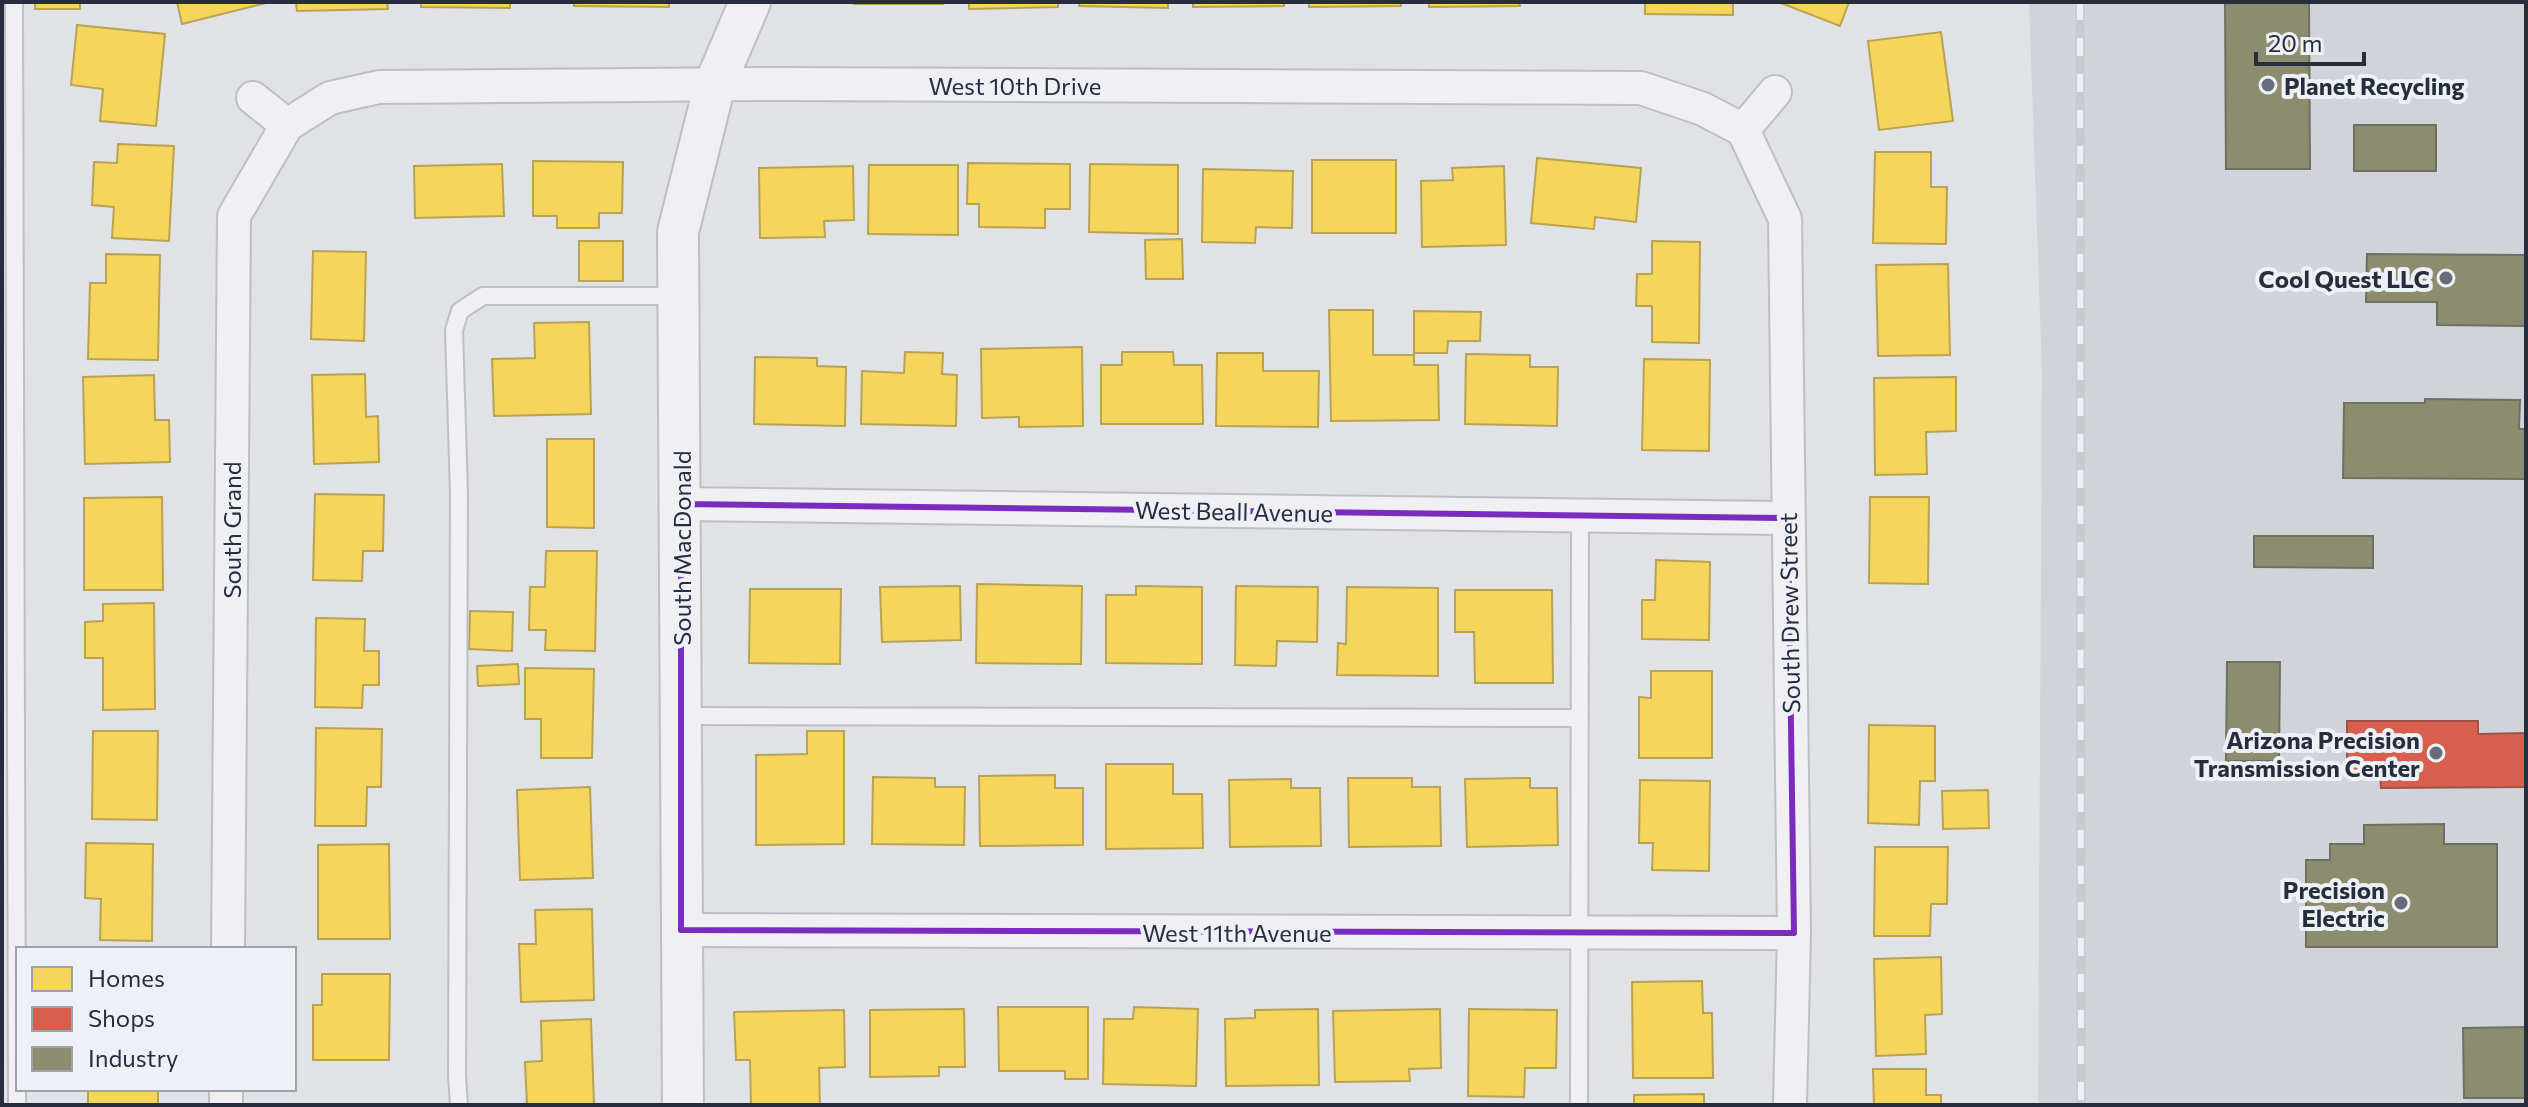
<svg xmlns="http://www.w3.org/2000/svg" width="2528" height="1107" viewBox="0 0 2528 1107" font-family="Commissioner,sans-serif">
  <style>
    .built { fill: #d0d3da }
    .homes { fill: #f6d55c; stroke: #b8a353; stroke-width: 2 }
    .shops { fill: #d6604d; stroke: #a25148; stroke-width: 2 }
    .industry { fill: #8c8c6e; stroke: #6e7060; stroke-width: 2 }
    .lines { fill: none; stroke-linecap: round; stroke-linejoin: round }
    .service-casing { stroke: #bdbfc2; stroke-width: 20 }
    .minor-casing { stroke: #bdbfc2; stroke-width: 36 }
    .tertiary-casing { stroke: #bdbfc2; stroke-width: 44 }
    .service { stroke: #f0f0f2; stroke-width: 16 }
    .minor { stroke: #f0f0f2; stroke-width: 32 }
    .tertiary { stroke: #f0f0f2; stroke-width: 40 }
    .rail-casing { stroke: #c9cacd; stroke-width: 9 }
    .rail { stroke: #edf0f5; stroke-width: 6; stroke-dasharray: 18; stroke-linecap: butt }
    .marked { fill: none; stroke: #7b2cbf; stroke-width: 6; stroke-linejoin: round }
    .poi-dot { fill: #686c78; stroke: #edf0f5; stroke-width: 3 }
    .labels { text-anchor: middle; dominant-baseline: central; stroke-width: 8; stroke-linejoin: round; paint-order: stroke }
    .street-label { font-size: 24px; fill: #282d3e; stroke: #edf0f5 }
    .poi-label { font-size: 24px; font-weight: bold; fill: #282d3e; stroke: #edf0f5; text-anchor: end }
  </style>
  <rect width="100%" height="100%" fill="#e0e2e5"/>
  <path class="built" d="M2029,2H2526V1105H2038L2042,371Z"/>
  <path class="homes" d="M35,2H80V9H35Z
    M177,2H270L182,24Z
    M296,2H387L388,9L297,11Z
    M421,2H510V8L421,7Z
    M574,2H669V7L574,6Z
    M854,2H943V4H854Z
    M969,2H1058V7L969,9Z
    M1080,2H1168V8L1079,6Z
    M1193,2H1284V6L1193,7Z
    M1309,2H1401V6L1309,7Z
    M1429,2H1519L1520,6L1429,7Z
    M1645,2H1733V15L1645,14Z
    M1778,2H1849L1840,26Z
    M77,25L165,34L156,126L100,121L103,89L71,85Z
    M1941,32L1953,121L1879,130L1868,41Z
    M118,144L174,146L169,241L112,238L114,207L92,205L94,162L117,163Z
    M1875,152H1931V187H1947L1946,244L1873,243Z
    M1537,158L1641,168L1636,222L1595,217L1594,229L1531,223Z
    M1312,160H1396V233H1312Z
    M533,161L623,162L622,213H599V228H557V216H533Z
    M968,163L1070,164V209H1045V228L979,227V204H967Z
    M502,164L504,216L415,218L414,166Z
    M1090,164L1178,165V234L1089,232Z
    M869,165H958V235L868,234Z
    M853,166L854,220L824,221L825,237L760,238L759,168Z
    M1504,166L1506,245L1422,247L1421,181L1453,180L1452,168Z
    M1203,169L1293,171L1292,228L1256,227L1255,243L1202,242Z
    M1182,239L1183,279H1146L1145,240Z
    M579,241H623V281H579Z
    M1652,241L1700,242L1699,343L1652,342V306H1636L1637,274H1652Z
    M313,251L366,252L364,341L311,339Z
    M106,254L160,255L158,360L88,359L90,283H106Z
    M1948,264L1950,355L1878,356L1876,265Z
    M1329,310H1373V355H1414V365H1438L1439,420L1331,421Z
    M1414,311L1481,312L1480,341H1448L1447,353H1414Z
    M589,322L591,414L494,416L492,359L535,358L534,323Z
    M1082,347L1083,426L1019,427V417L982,418L981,349Z
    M905,352L943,353L942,374L957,375L956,426L861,424L862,371L904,373Z
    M1122,352H1173L1174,365H1202L1203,424H1101V365H1122Z
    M1217,353H1263V371H1319L1318,427L1216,426Z
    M1466,354L1530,355V367H1558L1557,426L1465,424Z
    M755,357L817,358V366L846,367L845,426L754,424Z
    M1644,359L1710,360L1709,451L1642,450Z
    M365,374L366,417L378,416L379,462L314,464L312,375Z
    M154,375L155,420H169L170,462L85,464L83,377Z
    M1956,377V431L1926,432L1927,474L1875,475L1874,378Z
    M547,439H594V528L547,527Z
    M315,494L384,495L383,551H363L362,581L313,580Z
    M162,497L163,590H84V498Z
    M1870,497H1929L1928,584L1869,583Z
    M546,551H597L595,651L545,650L546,630H529L530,587H545Z
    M1656,560L1710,562L1709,640L1642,639V600H1655Z
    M977,584L1082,586L1081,664L976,663Z
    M960,586L961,640L882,642L880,587Z
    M1136,586L1202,587V664L1106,663V595H1136Z
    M1236,586L1318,587L1317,642L1277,641L1276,666L1235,665Z
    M1347,587L1438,588V676L1337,675L1338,643L1346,644Z
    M750,589H841L840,664L749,663Z
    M1455,590H1552L1553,683H1475L1474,632H1455Z
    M154,603L155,709L103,710V658H85V622L103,621V604Z
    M470,611L513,612L512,651L469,649Z
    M316,618L365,619L364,651H379V685H363L362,708L315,707Z
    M518,664L519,684L478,686L477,666Z
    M525,668L594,669L592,758H541V719H525Z
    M1651,671H1712V758H1639V697L1651,698Z
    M1869,725L1935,726V781H1920L1919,825L1868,823Z
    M316,728L382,729L381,787H367L366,826H315Z
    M93,731H158L157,820L92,819Z
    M807,731H844V844L756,845V755L807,754Z
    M1106,764H1173V794H1202L1203,848L1106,849Z
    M1055,775V788H1083V845L980,846L979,776Z
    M873,777L935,778V787H965L964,845L872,844Z
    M1348,778H1412V787H1440L1441,846L1349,847Z
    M1530,778V788H1557L1558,845L1467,847L1465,779Z
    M1291,779V788H1320L1321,846L1230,847L1229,780Z
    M1640,780L1710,781L1709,871L1652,870L1653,843H1639Z
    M590,787L593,878L520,880L517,790Z
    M1988,790L1989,828L1943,829L1942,791Z
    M86,843L153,844L152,941L100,940L101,899L85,898Z
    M389,844L390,939H318V845Z
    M1875,847H1948L1947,904H1931L1930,936H1874Z
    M592,909L594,1000L521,1002L519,944H536L535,910Z
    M1941,957L1942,1014L1925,1015L1926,1054L1876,1056L1874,959Z
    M322,974H390L389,1060H313V1005H322Z
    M1702,981L1703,1013H1712L1713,1078H1633L1632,982Z
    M998,1007H1088V1079H1065V1071H999Z
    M1134,1007L1198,1009L1196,1086L1103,1084L1104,1019H1133Z
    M964,1009L965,1067H939V1076L870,1077V1010Z
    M1318,1009L1319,1085L1226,1086L1225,1019L1255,1018V1010Z
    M1440,1009L1441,1068L1409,1069L1410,1081L1335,1082L1333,1011Z
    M1469,1009L1557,1010L1556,1068H1525L1524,1097L1468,1096Z
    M844,1010L845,1067L819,1068L820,1105H751L750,1060H736L734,1012Z
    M591,1019L594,1105H527L525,1062L542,1061L541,1021Z
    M1873,1069H1926V1095H1941V1105H1874Z
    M88,1089H158V1105H88Z
    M1704,1094V1105H1634V1095Z"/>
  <path class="shops" d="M2347,721H2478V734L2526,733V787L2381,788L2380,772H2347Z"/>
  <path class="industry" d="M2225,2H2309L2310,169H2226Z
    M2354,125H2436V171H2354Z
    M2367,254L2526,255V326L2437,325V302H2366Z
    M2425,399L2520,400L2519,429H2526V479L2343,478L2344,403H2425Z
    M2254,536H2373V568L2254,567Z
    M2227,662H2280L2279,761H2226Z
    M2444,824V844H2497V947H2306V860H2330V844H2364V825Z
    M2526,1027V1098H2464L2463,1028Z"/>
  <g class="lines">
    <g class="service-casing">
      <path id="service" d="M14,2L17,1105
        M682,716L1580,718
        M459,1105L457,1076L459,494L454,330L460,311L483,296H679
        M1579,1105L1580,516"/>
    </g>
    <g class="minor-casing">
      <path id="minor" d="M253,98L287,125
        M1743,130L1785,219L1794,933L1790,1105
        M1743,130L1775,92
        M681,504L1788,518
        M681,930L1794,933
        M228,949L234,216L287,125L330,98L379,87L778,84L1641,88L1703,109L1743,130
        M226,1105V1089"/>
    </g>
    <g class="tertiary-casing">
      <path id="tertiary" d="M683,1105L678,232L715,84L750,2"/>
    </g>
    <use href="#service" class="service"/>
    <use href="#minor" class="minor"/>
    <use href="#tertiary" class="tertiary"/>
    <g class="rail-casing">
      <path id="rail" d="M2080,2L2081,1105"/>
    </g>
    <use href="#rail" class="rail"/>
  </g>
  <path class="marked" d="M681,504L1788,518L1794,933L681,930Z"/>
  <g class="poi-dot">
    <circle cx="2268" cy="85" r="8"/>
    <circle cx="2446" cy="278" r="8"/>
    <circle cx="2436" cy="753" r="8"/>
    <circle cx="2401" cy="903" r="8"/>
  </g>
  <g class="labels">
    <g class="street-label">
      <text x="1015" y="85">West 10th Drive</text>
      <text transform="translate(1234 511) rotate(1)">West Beall Avenue</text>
      <text transform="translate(231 530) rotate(-90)">South Grand</text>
      <text transform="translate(681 548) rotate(-90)">South MacDonald</text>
      <text transform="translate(1789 613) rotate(-91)">South Drew Street</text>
      <text x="1237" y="932">West 11th Avenue</text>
    </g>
    <g class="poi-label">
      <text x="2284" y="85" text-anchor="start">Planet Recycling</text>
      <text x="2430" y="278">Cool Quest LLC</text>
      <text x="2420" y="739">Arizona Precision<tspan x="2420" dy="28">Transmission Center</tspan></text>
      <text x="2385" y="889">Precision<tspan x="2385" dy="28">Electric</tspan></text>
    </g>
  </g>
  <rect width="2528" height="1107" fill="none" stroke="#282d3e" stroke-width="8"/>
  <rect x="16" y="947" width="280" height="144" fill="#edf0f5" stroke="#9ea2ac" stroke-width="2"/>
  <rect x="32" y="967" width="40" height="24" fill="#f6d55c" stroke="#9ea2ac" stroke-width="2"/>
  <text x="88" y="987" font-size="24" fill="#282d3e">Homes</text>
  <rect x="32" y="1007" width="40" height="24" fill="#d6604d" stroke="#9ea2ac" stroke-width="2"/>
  <text x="88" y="1027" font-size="24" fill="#282d3e">Shops</text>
  <rect x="32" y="1047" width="40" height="24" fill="#8c8c6e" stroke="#9ea2ac" stroke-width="2"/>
  <text x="88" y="1067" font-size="24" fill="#282d3e">Industry</text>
  <path d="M2256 52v12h108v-12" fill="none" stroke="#282d3e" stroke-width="4"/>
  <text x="2268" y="52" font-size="24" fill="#282d3e" stroke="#edf0f5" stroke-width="6" paint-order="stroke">20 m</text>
</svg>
